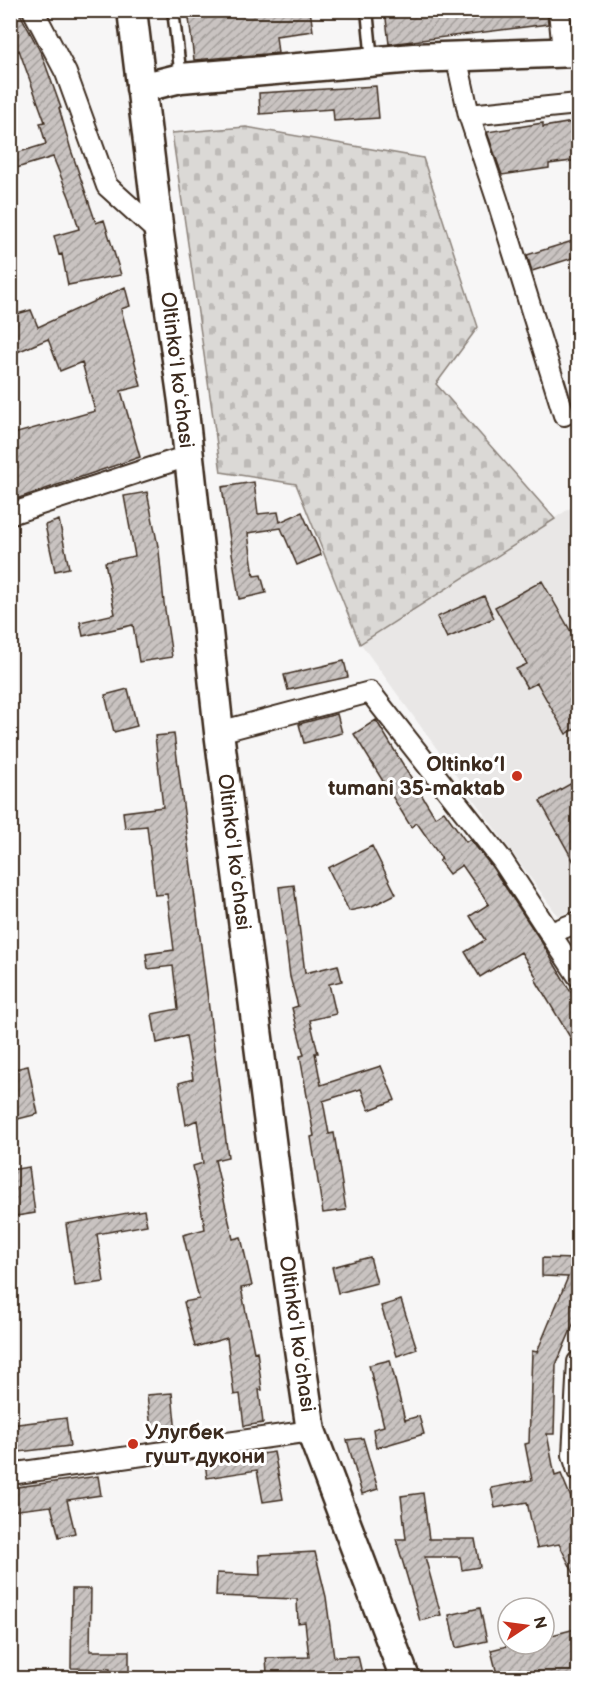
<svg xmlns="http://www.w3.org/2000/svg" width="589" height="1689" viewBox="0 0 589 1689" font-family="'Balsamiq Sans',sans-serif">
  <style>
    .built { fill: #e9e7e6 }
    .cemetery { fill: url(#cemetery-stones); stroke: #8b827a; stroke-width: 1.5 }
    .building { fill: url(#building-hatch); stroke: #3b2a1e; stroke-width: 1.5 }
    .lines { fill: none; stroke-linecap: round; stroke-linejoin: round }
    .lane-casing { stroke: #3b2a1e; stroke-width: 15 }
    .street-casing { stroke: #3b2a1e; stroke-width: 24 }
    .secondary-casing { stroke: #3b2a1e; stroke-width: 33 }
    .lane { stroke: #fff; stroke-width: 10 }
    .street { stroke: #fff; stroke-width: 20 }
    .secondary { stroke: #fff; stroke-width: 28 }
    .poi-dot { fill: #c8321e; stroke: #fff; stroke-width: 2 }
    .labels { text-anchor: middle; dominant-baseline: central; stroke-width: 6; stroke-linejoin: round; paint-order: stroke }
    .street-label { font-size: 21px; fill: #3b2a1e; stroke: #fff }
    .poi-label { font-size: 21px; font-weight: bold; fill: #3b2a1e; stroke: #fff; text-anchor: end }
  </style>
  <defs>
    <pattern id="cemetery-stones" width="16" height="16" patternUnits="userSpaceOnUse" patternTransform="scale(1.5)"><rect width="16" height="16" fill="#dbd9d6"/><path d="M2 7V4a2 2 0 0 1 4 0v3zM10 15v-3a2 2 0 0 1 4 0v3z" fill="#bdbab7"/></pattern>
    <pattern id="building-hatch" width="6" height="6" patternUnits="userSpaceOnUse" patternTransform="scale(1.5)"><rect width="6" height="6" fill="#c9c3c1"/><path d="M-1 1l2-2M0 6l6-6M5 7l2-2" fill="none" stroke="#a49f9c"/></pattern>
  </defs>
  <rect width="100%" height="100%" fill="#f7f6f6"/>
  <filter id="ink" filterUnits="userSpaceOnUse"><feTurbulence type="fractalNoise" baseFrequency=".0167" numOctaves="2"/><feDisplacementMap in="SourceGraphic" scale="12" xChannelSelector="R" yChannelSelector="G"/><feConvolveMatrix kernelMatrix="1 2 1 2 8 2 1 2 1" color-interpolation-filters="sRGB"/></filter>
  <g filter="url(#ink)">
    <path class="built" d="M578,503V908L558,916L361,644Z"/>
    <path class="cemetery" d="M246,127L423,158L478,327L436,384L555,519L360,644L296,484L221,472L172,133Z"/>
    <path class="building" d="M10,10H18L42,55L61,108H59L71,150L96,223L104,220L121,275L68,285L62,254L59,255L54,236L79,229L70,199L53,157L10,170V155L46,144L40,123L45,122L19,50L10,55Z
      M188,10H310L313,31L276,36L278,53L194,60Z
      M385,10H416L417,15L454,10H464V12L479,10H547L548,24L389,44Z
      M376,86L379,118L334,121L333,109L260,114L259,93Z
      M579,121V160L549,164V168L502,175L487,132L543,123V127Z
      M579,239V256L532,271L527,255Z
      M125,287L130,306L121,309L141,386L121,391L140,457L10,501V435L95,411L82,362L60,371L48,339L10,355V340L16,337L10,323V316L31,310L38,327Z
      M254,482L258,514L278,512L280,522L302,512L321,555L297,565L281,528L248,533L254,576L261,575L266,593L239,599L222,487Z
      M147,492L159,551L164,603L172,657L139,662L133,625L83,636L80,622L115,614L105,562L135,556L124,496Z
      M59,520L69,568L55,571L45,525Z
      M542,581L579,646V727L566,734L537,683L527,688L516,669L527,664L495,607Z
      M484,596L494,618L447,638L437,617Z
      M344,661L348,677L288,690L284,675Z
      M128,689L137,726L114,732L105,695Z
      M337,714L342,733L304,743L299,724Z
      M376,720L435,817L444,811L466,842L470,839L492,867L541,941L579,1006V1052L535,979L537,978L521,952L480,977L465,952L485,940L470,916L489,904L462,865L449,874L439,861L442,859L417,823L411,827L354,734Z
      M174,734L228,1157L215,1160L233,1239L241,1237L252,1286L241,1288L254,1352L257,1351L262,1390H259L263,1423L244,1426L240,1394L234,1395L227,1338L195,1347L184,1302L199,1299L183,1235L205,1229L193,1166L203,1163L197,1120L186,1125L179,1083L193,1079L186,1036L157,1043L152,1014L178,1009L173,966L148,969L146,954L174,950L167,894L155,895L147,826L125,828L123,812L163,807L155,736Z
      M579,779V871L540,801Z
      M372,846L396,894L372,906L349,911L328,868Z
      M294,885L305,973L338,965L342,981L329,984L336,1014L310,1020L318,1053H315L321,1085L381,1066L395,1100L369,1110L361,1089L323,1101L329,1134L334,1133L346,1210L323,1213L311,1137L314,1136L300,1056L304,1055L292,1008L298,1006L290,977L279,887Z
      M28,1066L38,1114L10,1121V1070Z
      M29,1167L35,1213L10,1217V1170Z
      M144,1210L147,1225L97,1234L104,1282L75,1286L66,1224Z
      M578,1252L579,1311L556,1365L554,1434H547L555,1476L561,1474L579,1517V1584L559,1544L537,1548L527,1502L495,1508L491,1488L532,1480L525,1444L529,1443L532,1351L537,1352L568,1277L542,1276V1258L575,1259Z
      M370,1257L377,1283L338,1293L332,1267Z
      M401,1300L417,1349L397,1356L381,1306Z
      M390,1360L405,1420L419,1416L424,1434L376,1448L373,1429L384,1426L369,1365Z
      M172,1393L176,1433L152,1436L147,1395Z
      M66,1418L70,1446L10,1453V1425Z
      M363,1438L378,1489L362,1494L347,1440Z
      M274,1452L283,1499L263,1502L257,1470L207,1478L205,1462Z
      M98,1476L101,1495L67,1500L75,1533L59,1537L51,1506L10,1511V1488Z
      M423,1493L429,1539H475L480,1567L462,1570L460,1557H425L441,1615L420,1621L396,1539H406L401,1496Z
      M315,1552L326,1597L334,1657L358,1656L363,1678H344L342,1672L267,1673L266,1658L309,1657L305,1622L298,1623L297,1599L216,1596L217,1573L260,1575L259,1555Z
      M72,1589H91L90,1651H129V1678H110V1669L71,1668Z
      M480,1608L487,1641L456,1648L449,1615Z
      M579,1628V1678H498L491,1650L515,1644H544V1637Z"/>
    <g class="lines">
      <g class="lane-casing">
        <path id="lane" d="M173,10L181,78
          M367,10L372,61"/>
      </g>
      <g class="street-casing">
        <path id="street" d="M33,10L66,73L107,186L159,233
          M559,10L563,52
          M456,56L469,115
          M564,415L497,199L469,115L578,104
          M10,514L188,456
          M219,732L370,692L502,860L578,976
          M551,933L578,922
          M578,1362L573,1455L578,1471
          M10,1474L311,1431"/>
      </g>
      <g class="secondary-casing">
        <path id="secondary" d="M132,10L159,233L183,402L219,732L288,1273L311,1431L405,1678
          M141,88L181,78L414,58L578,52"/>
      </g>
      <use href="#lane" class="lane"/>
      <use href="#street" class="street"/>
      <use href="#secondary" class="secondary"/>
    </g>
  </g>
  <g class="poi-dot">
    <circle cx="517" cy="776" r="6"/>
    <circle cx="133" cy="1444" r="6"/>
  </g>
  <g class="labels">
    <g class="street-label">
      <text transform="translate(177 370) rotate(83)">Oltinkoʻl koʻchasi</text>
      <text transform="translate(234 852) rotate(83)">Oltinkoʻl koʻchasi</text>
      <text transform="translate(297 1334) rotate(82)">Oltinkoʻl koʻchasi</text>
    </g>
    <g class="poi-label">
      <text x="505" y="764">Oltinko’l<tspan x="505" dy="24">tumani 35-maktab</tspan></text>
      <text x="145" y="1432" text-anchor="start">Улугбек<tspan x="145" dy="24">гушт дукони</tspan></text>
    </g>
  </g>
  <rect width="589" height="1689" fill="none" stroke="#fff" stroke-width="36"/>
  <rect x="18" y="18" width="553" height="1653" fill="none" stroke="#3b2a1e" stroke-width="2" filter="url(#ink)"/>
  <g transform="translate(526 1626) rotate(77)"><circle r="28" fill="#ffffff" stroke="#b1aaa5" stroke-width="1.5"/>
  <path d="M0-4.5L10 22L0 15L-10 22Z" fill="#c8321e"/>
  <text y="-9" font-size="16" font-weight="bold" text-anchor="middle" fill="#3b2a1e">N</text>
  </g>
</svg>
